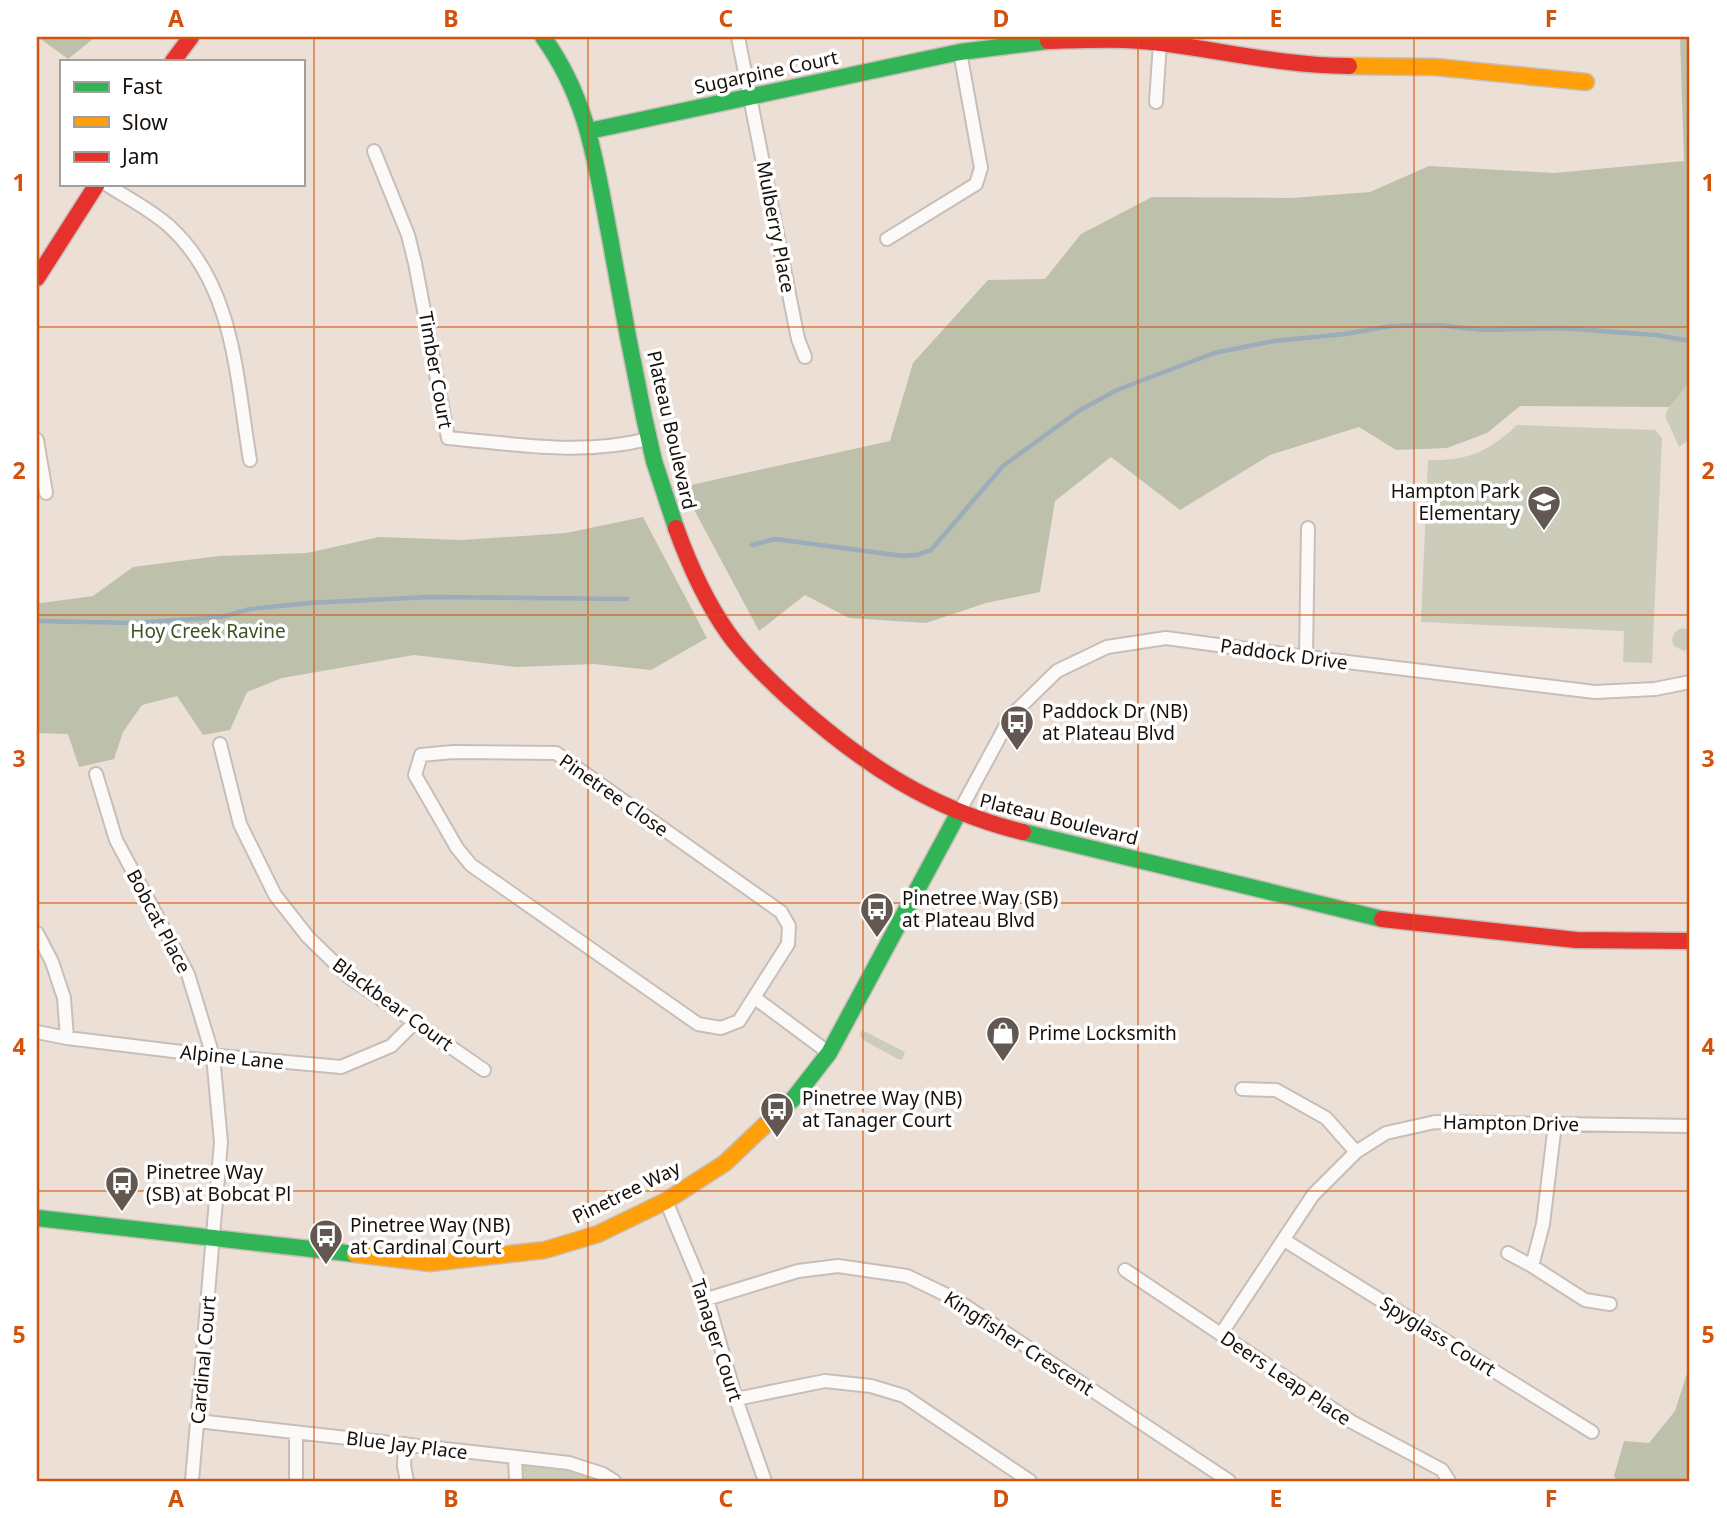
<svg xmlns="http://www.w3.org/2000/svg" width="1727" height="1518" viewBox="0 0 1727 1518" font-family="'Noto Sans',sans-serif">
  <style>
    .green { fill: #cbccba }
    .forest { fill: #bdc0ab }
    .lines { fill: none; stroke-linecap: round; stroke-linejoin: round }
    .stream { stroke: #9cacba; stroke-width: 4.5 }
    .street-casing { stroke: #c8beb7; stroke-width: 16 }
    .fast-casing { stroke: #c8beb7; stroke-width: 19 }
    .slow-casing { stroke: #c8beb7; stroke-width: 19 }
    .jam-casing { stroke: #c8beb7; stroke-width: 19 }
    .street { stroke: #fcfaf9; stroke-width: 12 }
    .fast { stroke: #30b455; stroke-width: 16 }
    .slow { stroke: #ff9f0a; stroke-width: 16 }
    .jam { stroke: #e5322d; stroke-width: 16 }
    .grid { fill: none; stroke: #d3520c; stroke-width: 2; stroke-opacity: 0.55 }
    .labels { text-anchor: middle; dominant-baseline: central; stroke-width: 7; stroke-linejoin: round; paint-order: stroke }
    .street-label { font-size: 19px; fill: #17100a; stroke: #fff }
    .poi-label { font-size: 19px; fill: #17100a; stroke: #fff; text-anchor: start }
    .park-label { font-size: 19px; fill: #3b5223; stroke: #fff }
    .neatline { fill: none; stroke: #d3520c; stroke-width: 2.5 }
    .grid-label { font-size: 23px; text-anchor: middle; font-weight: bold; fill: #d3520c }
  </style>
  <rect width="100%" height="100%" fill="#ecdfd6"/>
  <path class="green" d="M1690,382V439L1679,447L1665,416L1669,407Z
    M1517,425L1655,430L1662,438L1652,663L1623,662L1624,631L1421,622L1428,460C1468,461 1488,452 1517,425Z
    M1682,628L1690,630V649L1684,651L1674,646C1670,638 1674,631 1682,628Z
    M862,1030L905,1052L902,1060L898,1059L863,1040L860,1035Z
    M515,1457L569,1463L614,1481H516Z"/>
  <path class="forest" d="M38,37H93V39L68,59Z
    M1680,37H1690V382L1669,407L1520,406L1487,433L1447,448L1396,450L1359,427L1270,455L1180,510L1111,457L1055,501L1040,592L986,603L926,623L849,618L805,595L759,631L682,487L890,441L913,363L988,280L1045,279L1081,234L1152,197L1291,198L1370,192L1429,166L1554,173L1684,161Z
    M643,517L707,638L651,670L594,664L517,667L414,655L282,678L247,692L230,730L203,735L177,696L142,705L123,732L114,759L79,767L68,734L37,733V601L41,603L93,596L133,567L219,556L307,553L379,537L462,540L566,533Z
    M1690,1364V1481H1617L1614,1476L1624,1441L1649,1443L1675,1411Z"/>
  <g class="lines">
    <path class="stream" d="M752,545L775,539L903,556L916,555L931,550L1003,466L1080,410L1117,390L1214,353L1274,341L1345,334L1391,326L1438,325L1483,330L1560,328L1656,335L1690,341
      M37,621L134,623L221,617L250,609L309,603L429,597L627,599"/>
    <g class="street-casing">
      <path id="street" d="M738,37L798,339L805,357
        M1156,102L1160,43
        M374,151L408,235L415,263L448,438C516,444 581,456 648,439
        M106,184C127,198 150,209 169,226C235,286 236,378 250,460
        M887,239L976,184L981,168L960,52
        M37,440L46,493
        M1306,657L1308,528
        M220,744L240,824L275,895L308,937L349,977L484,1070
        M453,752L556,753L781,912L789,926L788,944L739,1021L721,1028L698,1024L471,865L457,848L415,775L421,755Z
        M96,774L116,840L188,974L213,1056L221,1142L192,1481
        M958,814L1011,716L1057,671L1107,647L1166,638L1306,657L1595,692L1655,689L1690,682
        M37,933L52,962L64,998L67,1038
        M755,998L829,1053
        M37,1032L67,1038L198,1054L341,1067L391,1046L415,1022
        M1242,1089L1276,1090L1326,1118L1356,1152
        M666,1201L707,1299L736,1399L765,1481
        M1284,1240L1592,1432
        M1508,1253L1532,1266L1585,1300L1610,1304
        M1532,1266L1543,1224L1555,1124
        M1125,1270L1352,1422L1442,1470L1449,1481
        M707,1299L798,1271L838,1266L907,1276L955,1299L1229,1481
        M1221,1334L1313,1195L1356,1152L1386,1133L1435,1122L1690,1126
        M736,1399L825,1381L871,1386L904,1396L1030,1481
        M197,1421L569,1463L603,1474L614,1481
        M296,1432V1481
        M405,1444L404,1466L407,1481
        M515,1457L516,1481"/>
    </g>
    <g class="fast-casing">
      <path id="fast" d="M543,37C590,102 596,167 611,243C621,301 632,359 644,417L654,461L676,528
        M589,131L960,52L1048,41
        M1023,832L1382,919
        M764,1126L794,1098L829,1053L958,814
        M37,1218L355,1254"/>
    </g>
    <g class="slow-casing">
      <path id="slow" d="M1349,66L1435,67L1586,82
        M355,1254L430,1263L545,1250L598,1234L666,1201L725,1163L764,1126"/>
    </g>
    <g class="jam-casing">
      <path id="jam" d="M1048,41C1086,40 1124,38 1161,43C1224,51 1286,66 1349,66
        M173,61L191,37
        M37,278L97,184
        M676,528C689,564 706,602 728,633C745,657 768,679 790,699C860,762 931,810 1023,832
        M1382,919L1576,940L1690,941"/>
    </g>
    <use href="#street" class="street"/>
    <use href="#fast" class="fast"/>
    <use href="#slow" class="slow"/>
    <use href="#jam" class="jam"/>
  </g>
  <path class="grid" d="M314,37V1481M588,37V1481M863,37V1481M1138,37V1481M1414,37V1481M37,327H1690M37,615H1690M37,903H1690M37,1191H1690"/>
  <defs>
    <g id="school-pin" transform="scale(1.75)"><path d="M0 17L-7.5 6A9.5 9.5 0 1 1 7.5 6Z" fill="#625851" stroke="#fff"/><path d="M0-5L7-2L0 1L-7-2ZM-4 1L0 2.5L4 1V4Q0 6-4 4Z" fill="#fff"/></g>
    <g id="bus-pin" transform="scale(1.75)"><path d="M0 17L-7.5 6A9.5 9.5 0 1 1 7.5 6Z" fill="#625851" stroke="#fff"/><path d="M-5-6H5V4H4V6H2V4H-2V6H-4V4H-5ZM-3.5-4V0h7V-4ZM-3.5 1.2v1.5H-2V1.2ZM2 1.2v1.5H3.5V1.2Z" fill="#fff"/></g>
    <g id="shop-pin" transform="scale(1.75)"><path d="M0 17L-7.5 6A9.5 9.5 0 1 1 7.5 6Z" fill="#625851" stroke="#fff"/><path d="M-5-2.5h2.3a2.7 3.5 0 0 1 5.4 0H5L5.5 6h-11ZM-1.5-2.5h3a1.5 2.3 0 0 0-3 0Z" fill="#fff"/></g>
  </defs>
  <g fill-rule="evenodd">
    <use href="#school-pin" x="1544" y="502"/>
    <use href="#bus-pin" x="1017" y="722"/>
    <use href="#bus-pin" x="877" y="909"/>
    <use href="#shop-pin" x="1003" y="1033"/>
    <use href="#bus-pin" x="777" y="1109"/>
    <use href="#bus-pin" x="122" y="1183"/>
    <use href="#bus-pin" x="326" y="1236"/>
  </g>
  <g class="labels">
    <g class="street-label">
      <text transform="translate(766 72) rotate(-12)">Sugarpine Court</text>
      <text transform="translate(776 227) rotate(79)">Mulberry Place</text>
      <text transform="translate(436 370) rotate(80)">Timber Court</text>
      <text transform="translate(672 430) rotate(77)">Plateau Boulevard</text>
      <text transform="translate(1284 654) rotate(8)">Paddock Drive</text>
      <text transform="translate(614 795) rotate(35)">Pinetree Close</text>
      <text transform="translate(1059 819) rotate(14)">Plateau Boulevard</text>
      <text transform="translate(159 921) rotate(62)">Bobcat Place</text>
      <text transform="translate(393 1004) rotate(36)">Blackbear Court</text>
      <text transform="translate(232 1057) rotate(6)">Alpine Lane</text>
      <text transform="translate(1511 1123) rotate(1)">Hampton Drive</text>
      <text transform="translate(626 1192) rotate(-26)">Pinetree Way</text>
      <text transform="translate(1438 1336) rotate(32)">Spyglass Court</text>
      <text transform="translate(717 1340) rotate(72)">Tanager Court</text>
      <text transform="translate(1019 1343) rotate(33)">Kingfisher Crescent</text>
      <text transform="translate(203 1360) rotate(-85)">Cardinal Court</text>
      <text transform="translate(1286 1378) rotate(34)">Deers Leap Place</text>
      <text transform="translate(407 1445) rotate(7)">Blue Jay Place</text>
    </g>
    <g class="poi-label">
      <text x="1520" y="491" text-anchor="end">Hampton Park<tspan x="1520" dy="22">Elementary</tspan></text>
      <text x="1042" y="711">Paddock Dr (NB)<tspan x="1042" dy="22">at Plateau Blvd</tspan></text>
      <text x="902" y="898">Pinetree Way (SB)<tspan x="902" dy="22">at Plateau Blvd</tspan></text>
      <text x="1028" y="1033">Prime Locksmith</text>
      <text x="802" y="1098">Pinetree Way (NB)<tspan x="802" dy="22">at Tanager Court</tspan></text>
      <text x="146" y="1172">Pinetree Way<tspan x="146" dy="22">(SB) at Bobcat Pl</tspan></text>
      <text x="350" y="1225">Pinetree Way (NB)<tspan x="350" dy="22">at Cardinal Court</tspan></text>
    </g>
    <g class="park-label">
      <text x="208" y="631">Hoy Creek Ravine</text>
    </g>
  </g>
  <rect width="1727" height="1518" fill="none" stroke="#ffffff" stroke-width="77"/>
  <rect x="60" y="60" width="245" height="126" fill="#ffffff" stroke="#a29f9d" stroke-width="2"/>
  <rect x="74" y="82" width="35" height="10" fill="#30b455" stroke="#a29f9d" stroke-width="2"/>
  <text x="122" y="94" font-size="21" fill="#17100a">Fast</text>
  <rect x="74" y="117" width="35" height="10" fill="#ff9f0a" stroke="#a29f9d" stroke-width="2"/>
  <text x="122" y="130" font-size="21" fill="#17100a">Slow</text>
  <rect x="74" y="152" width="35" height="10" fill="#e5322d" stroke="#a29f9d" stroke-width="2"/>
  <text x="122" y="164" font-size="21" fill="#17100a">Jam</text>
  <rect x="38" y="38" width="1650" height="1442" class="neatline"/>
  <g class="grid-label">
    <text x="176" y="27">A</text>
    <text x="451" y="27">B</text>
    <text x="726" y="27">C</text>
    <text x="1001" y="27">D</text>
    <text x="1276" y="27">E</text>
    <text x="1551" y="27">F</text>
    <text x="19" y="191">1</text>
    <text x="1708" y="191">1</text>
    <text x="19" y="479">2</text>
    <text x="1708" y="479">2</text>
    <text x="19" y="767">3</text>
    <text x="1708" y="767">3</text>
    <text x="19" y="1055">4</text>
    <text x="1708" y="1055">4</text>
    <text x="19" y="1343">5</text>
    <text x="1708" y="1343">5</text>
    <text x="176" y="1507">A</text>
    <text x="451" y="1507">B</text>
    <text x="726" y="1507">C</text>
    <text x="1001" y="1507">D</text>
    <text x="1276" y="1507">E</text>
    <text x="1551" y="1507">F</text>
  </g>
</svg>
